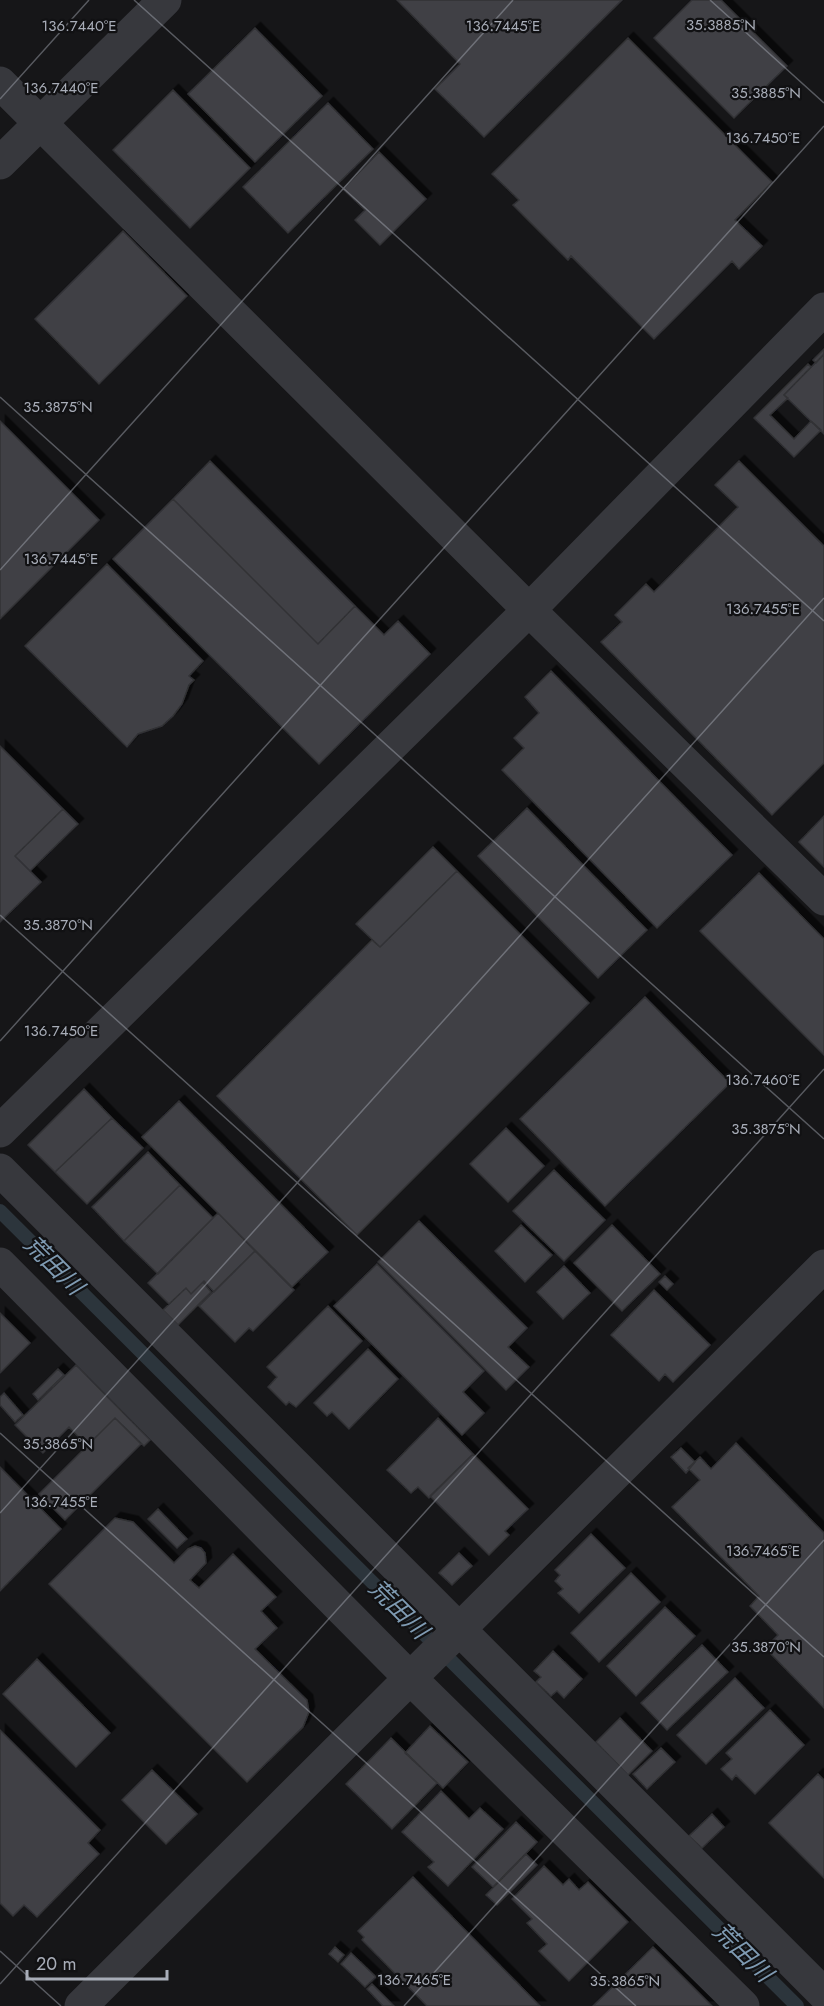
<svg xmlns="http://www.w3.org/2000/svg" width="824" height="2006" viewBox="0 0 824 2006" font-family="Jost,'Noto Sans JP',sans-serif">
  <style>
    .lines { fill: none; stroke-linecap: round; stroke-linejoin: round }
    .stream { stroke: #2c353c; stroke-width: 14 }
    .building { fill: #404145; stroke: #303034; stroke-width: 1.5; filter: url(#shadow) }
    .minor { stroke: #37383d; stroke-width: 33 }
    .ticks { fill: none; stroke: #a8adb8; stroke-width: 1.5; stroke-opacity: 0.45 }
    .labels { text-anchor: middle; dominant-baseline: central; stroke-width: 4.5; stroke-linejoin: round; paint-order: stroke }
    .water-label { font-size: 24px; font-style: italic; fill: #7f9bb3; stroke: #111113 }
    .ticks-label { font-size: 15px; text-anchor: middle; fill: #a8adb8; stroke: #111113; stroke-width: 4.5; stroke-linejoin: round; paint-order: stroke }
  </style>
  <defs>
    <filter id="shadow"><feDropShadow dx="5.5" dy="-5.5" stdDeviation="0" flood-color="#0009"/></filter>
  </defs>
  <rect width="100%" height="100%" fill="#161618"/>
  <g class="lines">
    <path class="stream" d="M0,1211L797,2006"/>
  </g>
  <path class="building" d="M397,0H622L484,137L435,89L460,64Z
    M692,0H721L787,66L734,118L654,38Z
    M255,28L322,96L255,162L188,94Z
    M628,38L772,182L735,220L762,246L739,269L732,261L654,339L571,256L568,260L513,205L519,200L492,174Z
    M173,90L250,168L190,228L113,150Z
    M328,103L373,149L288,233L243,187Z
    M379,152L426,199L380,245L355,220L365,210L343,189Z
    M123,231L187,296L99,384L35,319Z
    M824,349V354L816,363L813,360Z
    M824,354V434L784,395Z
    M808,364L811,367L784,395L788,398L770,415L794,439L811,421L821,430L794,457L754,418Z
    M0,421L99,520L0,619Z
    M210,461L355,606L318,644L173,499Z
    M739,461L824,546V763L772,815L601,642L622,622L615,615L646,584L654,592L738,507L715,485Z
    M173,499L318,644L355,606L384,635L398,621L430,654L319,764L113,559Z
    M107,564L203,661L189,676L194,680L189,685L182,704L173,716L162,726L138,734L127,747L25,646Z
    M551,671L732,855L657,928L502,770L524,748L514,738L539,713L525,697Z
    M0,746L63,809L15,856L41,882L0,922Z
    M527,808L647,930L598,978L478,856Z
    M63,809L78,824L30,871L15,856Z
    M824,816V867L799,842Z
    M433,847L457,871L380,947L356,924Z
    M457,871L589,1003L357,1235L217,1096L372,940L380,947Z
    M759,873L824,939V1055L700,931Z
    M645,997L730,1083L605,1206L520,1119Z
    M84,1089L112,1118L55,1172L28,1145Z
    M179,1101L328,1252L292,1287L142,1137Z
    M112,1118L143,1148L87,1204L55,1172Z
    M506,1128L544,1166L508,1202L470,1164Z
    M148,1152L180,1185L124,1241L92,1207Z
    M554,1170L605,1220L564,1261L513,1211Z
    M180,1185L213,1218L158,1274L124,1241Z
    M218,1213L255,1251L214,1292L204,1281L191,1294L186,1288L169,1304L148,1283Z
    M419,1221L527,1328L508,1347L529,1367L506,1390L378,1262Z
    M521,1225L552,1255L525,1282L495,1251Z
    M612,1225L660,1274L622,1311L574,1263Z
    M255,1251L294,1290L253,1331L249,1328L235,1342L199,1306Z
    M377,1264L484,1371L463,1392L484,1413L462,1435L334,1306Z
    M564,1266L590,1293L563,1319L537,1292Z
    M665,1276L673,1284L667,1290L659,1282Z
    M203,1282L211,1292L178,1325L163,1310L186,1288L191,1294Z
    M654,1290L710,1345L673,1382L665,1374L659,1381L611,1335Z
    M328,1306L362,1341L296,1407L289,1402L286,1405L268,1387L277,1377L267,1367Z
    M0,1313L30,1343L0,1373Z
    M368,1349L398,1379L349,1429L332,1412L327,1416L314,1403Z
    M76,1365L150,1440L144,1446L115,1418L87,1446L69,1427L43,1453L15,1425Z
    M58,1369L64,1375L38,1400L33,1394Z
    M4,1393L23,1415L15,1422L0,1405V1397Z
    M115,1418L141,1444L65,1520L39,1494Z
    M438,1418L473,1454L429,1498L418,1487L411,1493L387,1470Z
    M736,1443L824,1533V1708L765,1648L778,1635L750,1606L759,1596L672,1507L700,1480L688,1468L700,1457L711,1469Z
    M681,1448L695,1462L686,1473L671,1457Z
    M473,1454L528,1509L505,1531L509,1535L489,1555L430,1496Z
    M0,1467L61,1529L0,1591Z
    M158,1509L187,1539L177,1548L148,1519Z
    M115,1518L133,1522L174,1563L188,1549L195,1546L201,1548L205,1553L206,1563L190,1580L199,1588L233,1554L276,1597L261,1611L277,1628L255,1649L307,1700L309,1712L303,1727L247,1782L49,1584Z
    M591,1534L625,1568L579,1613L558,1593L563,1589L555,1581L560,1575L555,1570Z
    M459,1553L472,1566L452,1585L439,1573Z
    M631,1573L660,1602L599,1662L571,1633Z
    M665,1607L695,1636L636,1696L607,1666Z
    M702,1645L728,1672L667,1730L641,1703Z
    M553,1651L582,1679L564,1698L557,1691L551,1696L536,1682L541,1677L534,1671Z
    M37,1659L110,1733L76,1767L3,1694Z
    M735,1678L764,1708L706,1764L677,1735Z
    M770,1710L804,1745L755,1794L736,1775L732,1780L721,1769L732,1759L726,1753Z
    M620,1718L652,1751L628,1775L596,1742Z
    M430,1726L468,1762L443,1788L405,1753Z
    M0,1730L100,1830L88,1843L99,1854L37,1917L24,1905L13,1916L0,1903Z
    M391,1738L437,1783L392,1829L346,1784Z
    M661,1748L675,1762L647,1789L633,1774Z
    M152,1770L197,1814L166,1844L122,1800Z
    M818,1774L824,1780V1878L769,1823Z
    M441,1791L469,1819L480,1808L503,1829L448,1886L428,1867L434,1862L402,1832Z
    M712,1814L724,1827L702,1848L689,1836Z
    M516,1822L537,1842L493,1887L472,1867Z
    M526,1854L537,1865L497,1905L486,1895Z
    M544,1866L563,1885L569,1879L579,1890L588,1882L628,1922L569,1981L539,1951L547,1944L527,1923L532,1919L512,1899Z
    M413,1877L540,2006H427L362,1940L364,1937L358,1931Z
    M335,1947L344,1955L338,1962L329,1954Z
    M653,1947L712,2006H593Z
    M351,1953L376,1977L365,1987L341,1964Z
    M372,1984L394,2006H383L367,1989Z"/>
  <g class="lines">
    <path class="minor" d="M0,83L529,610L824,899
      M0,163L165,0
      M0,1131L529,610L824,309
      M0,1170L824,1994
      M0,1264L409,1677L743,2006
      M81,2006L824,1266"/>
  </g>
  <path class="ticks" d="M134,0L824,621M710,0L824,103M0,99L89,0M0,397L824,1139M0,570L513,0M0,915L824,1657M0,1041L824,126M0,1433L636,2006M0,1513L824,598M0,1951L61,2006M0,1984L824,1069M404,2006L824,1540"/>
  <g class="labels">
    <g class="water-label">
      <text transform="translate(54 1265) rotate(45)">荒田川</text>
      <text transform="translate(399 1609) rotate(45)">荒田川</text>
      <text transform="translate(743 1952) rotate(45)">荒田川</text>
    </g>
  </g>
  <g class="ticks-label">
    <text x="721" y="30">35.3885°N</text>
    <text x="79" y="31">136.7440°E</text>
    <text x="503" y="31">136.7445°E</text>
    <text x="61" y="93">136.7440°E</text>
    <text x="766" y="98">35.3885°N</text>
    <text x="763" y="143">136.7450°E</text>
    <text x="58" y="412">35.3875°N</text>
    <text x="61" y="564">136.7445°E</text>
    <text x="763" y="614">136.7455°E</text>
    <text x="58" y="930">35.3870°N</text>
    <text x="61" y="1036">136.7450°E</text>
    <text x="763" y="1085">136.7460°E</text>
    <text x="766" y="1134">35.3875°N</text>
    <text x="58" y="1449">35.3865°N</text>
    <text x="61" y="1507">136.7455°E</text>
    <text x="763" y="1556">136.7465°E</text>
    <text x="766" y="1652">35.3870°N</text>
    <text x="414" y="1985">136.7465°E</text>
    <text x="625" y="1986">35.3865°N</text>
  </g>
  <path d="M27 1970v9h140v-9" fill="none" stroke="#a8adb8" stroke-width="3"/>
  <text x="36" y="1970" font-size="18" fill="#a8adb8" stroke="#111113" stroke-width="4.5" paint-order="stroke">20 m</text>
</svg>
